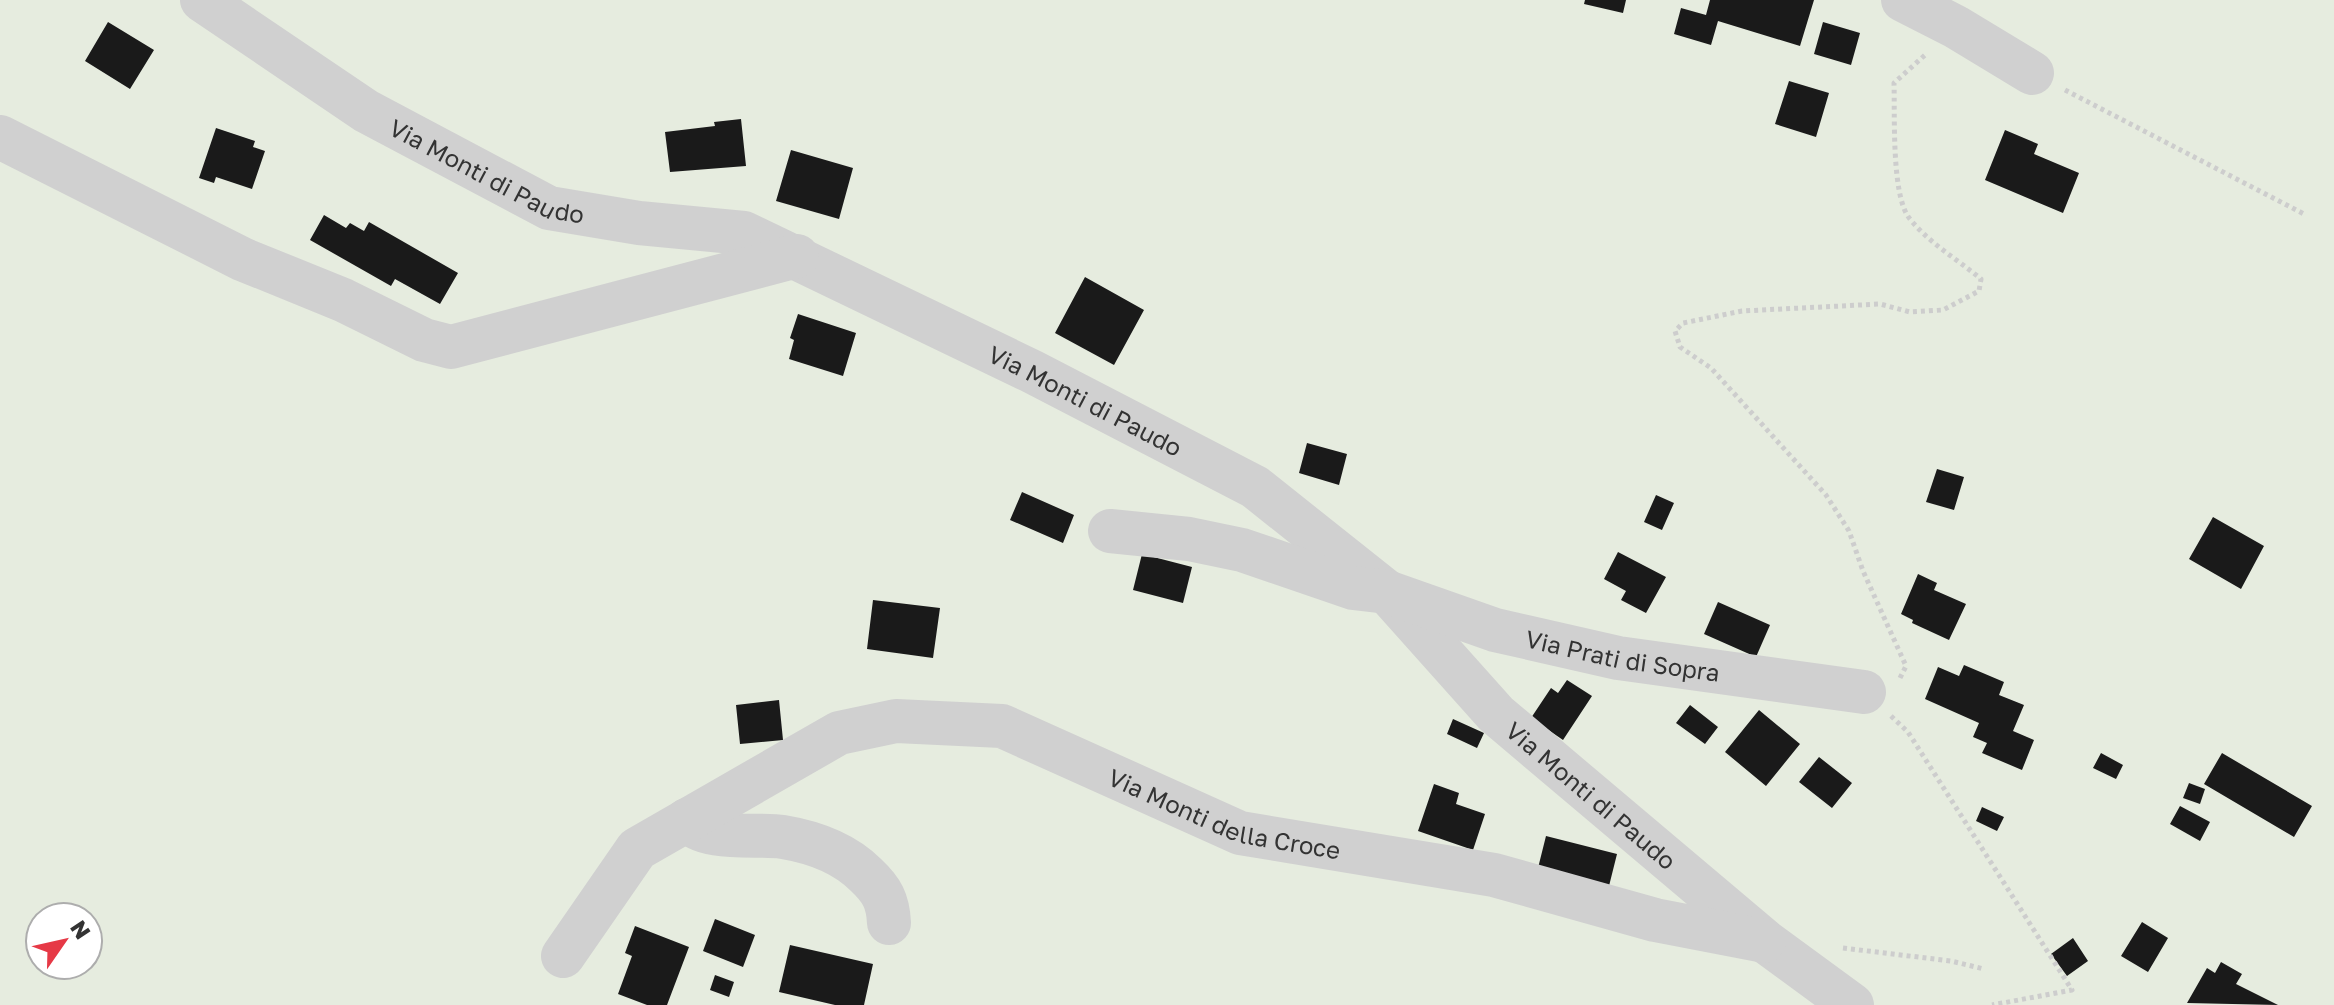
<svg xmlns="http://www.w3.org/2000/svg" width="2334" height="1005" viewBox="0 0 2334 1005" font-family="'Golos Text',sans-serif">
  <style>
    .green { fill: #e6ecdf; fill-rule: evenodd }
    .building { fill: #1a1a1a }
    .lines { fill: none; stroke-linecap: round; stroke-linejoin: round }
    .path { stroke: #cdcdcd; stroke-width: 5; stroke-dasharray: 4 4; stroke-linecap: butt }
    .minor { stroke: #d0d0d0; stroke-width: 44 }
    .labels { text-anchor: middle; dominant-baseline: central; stroke-width: 8; stroke-linejoin: round; paint-order: stroke }
    .street-label { font-size: 24px; fill: #333; stroke: #fff }
  </style>
  <rect width="100%" height="100%" fill="#fff"/>
  <path class="green" d="M0,0H2334V1005H0ZM40,917H88V965H40Z"/>
  <path class="building" d="M1585,0H1626L1623,13L1584,4Z
    M1710,0H1814L1800,46L1718,21L1711,45L1674,34L1681,8L1706,15Z
    M108,22L154,50L130,89L85,61Z
    M1823,22L1860,33L1851,65L1814,54Z
    M1789,81L1829,93L1816,137L1775,124Z
    M741,119L746,166L670,172L665,132L715,126L714,122Z
    M216,128L255,141L253,147L265,151L252,189L216,177L214,183L199,178Z
    M2005,130L2038,144L2034,154L2079,173L2063,213L1985,180Z
    M791,150L853,168L839,219L776,201Z
    M324,215L346,228L350,223L364,231L369,222L458,273L440,304L395,279L391,286L310,240Z
    M1085,277L1144,310L1114,365L1055,333Z
    M798,314L856,333L843,376L789,359L794,340L790,338Z
    M1307,443L1347,454L1339,485L1299,473Z
    M1937,469L1964,477L1954,510L1926,502Z
    M1022,492L1074,515L1063,543L1010,520Z
    M1656,495L1674,503L1662,530L1644,522Z
    M2213,517L2264,546L2241,589L2189,559Z
    M1618,552L1666,577L1646,613L1621,600L1626,591L1604,579Z
    M1142,554L1192,567L1183,603L1133,590Z
    M1918,574L1937,583L1934,590L1966,604L1949,640L1912,623L1913,620L1901,614Z
    M873,600L940,608L933,658L867,649Z
    M1718,602L1770,625L1756,657L1704,634Z
    M1964,665L2004,682L1999,695L2024,705L2013,731L2034,740L2022,770L1982,753L1987,743L1973,737L1979,723L1925,699L1938,667L1959,676Z
    M1567,680L1592,696L1563,740L1531,718L1551,688L1558,693Z
    M779,700L783,740L740,744L736,705Z
    M1690,705L1718,727L1705,744L1676,723Z
    M1759,710L1800,744L1766,786L1725,752Z
    M1453,719L1484,733L1477,748L1447,734Z
    M2101,753L2123,765L2116,779L2093,768Z
    M2222,753L2312,806L2294,837L2204,784Z
    M1819,757L1852,783L1832,808L1799,782Z
    M2189,783L2205,789L2200,804L2183,798Z
    M1434,784L1459,793L1456,804L1485,814L1473,850L1418,831Z
    M2180,806L2210,822L2200,841L2170,824Z
    M1982,807L2004,817L1997,831L1976,821Z
    M1546,836L1617,854L1609,886L1538,868Z
    M715,919L755,935L743,967L703,951Z
    M2142,922L2168,938L2148,972L2121,956Z
    M635,926L689,947L667,1005H647L618,994L632,956L625,953Z
    M2073,938L2088,961L2067,976L2051,954Z
    M790,945L873,964L864,1005H835L779,992Z
    M2221,962L2242,974L2236,984L2278,1005L2187,1003L2207,968L2215,973Z
    M715,975L734,982L729,997L710,990Z"/>
  <g class="lines">
    <path class="path" d="M2065,90L2304,214
      M1900,678L1906,666L1863,571L1849,531L1826,495L1711,368L1680,347L1675,331L1683,323L1742,311L1880,304L1910,312L1943,310L1979,291L1981,279C1957,259 1930,244 1910,219C1891,197 1895,113 1894,83L1925,55
      M1891,716L1908,732L2072,990L1992,1005
      M1843,948L1951,961L1984,969"/>
    <g class="minor">
      <path id="s1" d="M202,0L366,111L549,208L639,223L744,233L1031,371L1255,487L1387,592L1496,714L1766,942L1852,1005"/>
      <path d="M1903,0L1956,27L2032,73"/>
      <path d="M0,137L242,259L343,300L424,340L451,347L797,256"/>
      <path id="s2" d="M1110,531L1189,539L1242,550L1353,588L1387,592L1495,630L1618,658L1864,692"/>
      <path d="M687,820C706,842 756,833 783,837C813,842 844,853 866,875C882,890 888,901 889,923"/>
      <path id="s3" d="M563,956L637,849L839,733L896,721L1002,726L1240,833L1494,875L1655,920L1764,941"/>
    </g>
  </g>
  <g class="labels">
    <g class="street-label">
      <text stroke="none"><textPath href="#s1" startOffset="334">Via Monti di Paudo</textPath></text>
      <text stroke="none"><textPath href="#s1" startOffset="982">Via Monti di Paudo</textPath></text>
      <text stroke="none"><textPath href="#s2" startOffset="530">Via Prati di Sopra</textPath></text>
      <text stroke="none"><textPath href="#s1" startOffset="1630">Via Monti di Paudo</textPath></text>
      <text stroke="none"><textPath href="#s3" startOffset="768">Via Monti della Croce</textPath></text>
    </g>
  </g>
  <g transform="translate(64 941) rotate(56)"><circle r="38" fill="#ffffff" stroke="#adadad" stroke-width="2"/>
  <path d="M0-6L14 30L0 20L-14 30Z" fill="#e63946"/>
  <text y="-12" font-size="22" font-weight="bold" text-anchor="middle" fill="#333333">N</text>
  </g>
</svg>
